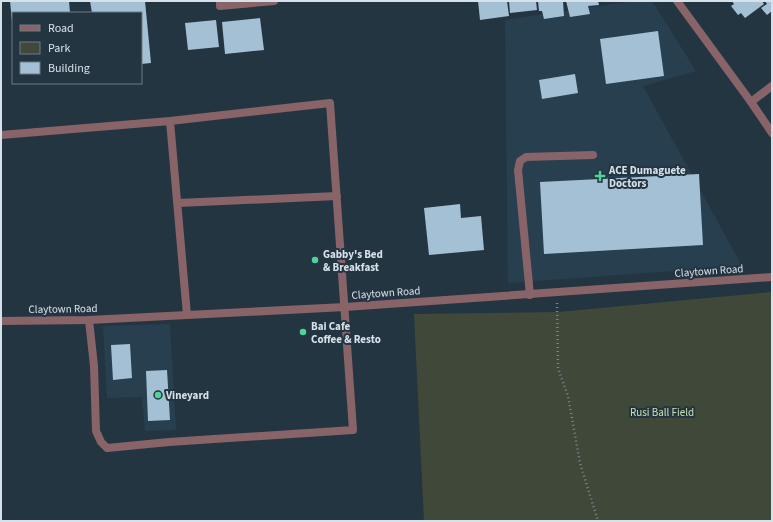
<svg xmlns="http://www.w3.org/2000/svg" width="773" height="522" viewBox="0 0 773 522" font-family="'Source Sans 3',sans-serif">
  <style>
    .built { fill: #283f50 }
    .green { fill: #404839 }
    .building { fill: #a4c0d5 }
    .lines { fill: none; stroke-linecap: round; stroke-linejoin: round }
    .path { stroke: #788690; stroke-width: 2.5; stroke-dasharray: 1 3; stroke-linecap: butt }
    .service { stroke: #886469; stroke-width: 8 }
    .minor { stroke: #886469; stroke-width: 8 }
    .tertiary { stroke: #886469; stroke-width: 8 }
    .poi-dot { fill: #4ed399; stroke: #243542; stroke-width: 1.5 }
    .labels { text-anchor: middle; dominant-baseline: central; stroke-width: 4; stroke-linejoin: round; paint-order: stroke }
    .poi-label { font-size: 11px; font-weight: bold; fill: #d7e1e9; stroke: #243542; text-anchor: start }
    .street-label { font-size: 11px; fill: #d7e1e9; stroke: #243542 }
    .park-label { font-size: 11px; fill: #cae2af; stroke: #243542 }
  </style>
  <rect width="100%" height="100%" fill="#243542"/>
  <path class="built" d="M634,1H652L696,71L643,86L742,266L508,283L505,20Z
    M170,324L176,430L145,431L142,397L107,398L103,326Z"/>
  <path class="green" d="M772,292V521H424L414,314L558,312Z"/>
  <path class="building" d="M10,1H69L70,13H13L12,21Z
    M90,1H145L151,63L141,64V13H92Z
    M478,1H507L509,16L480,20Z
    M509,1H536L537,10L510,13Z
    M538,1H563L564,16L544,19L542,11H539Z
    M566,1H598L599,5L588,6L590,14L570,17Z
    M732,1H762L764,4L745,18L741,13L738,15L731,6L734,4Z
    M765,1H772V11L767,15L761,8L767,4Z
    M260,18L264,50L225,54L222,22Z
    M216,20L219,47L188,50L185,23Z
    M658,31L664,76L606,84L600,39Z
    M575,74L578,93L542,99L539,80Z
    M699,174L703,245L544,254L540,182Z
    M460,204L461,218L481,216L484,250L429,255L424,208Z
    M130,344L132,378L113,380L111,345Z
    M167,370L170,420L148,421L146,371Z"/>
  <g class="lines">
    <path class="path" d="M557,303L558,368L568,396L580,463L598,521"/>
    <path class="service" d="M530,295L518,170L520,161L526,157L593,155"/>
    <path class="minor" d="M220,1V6L274,1
      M751,102L772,86
      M170,121L187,315
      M1,135L170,121L330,103L353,430L169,442L107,448L101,442L96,431L94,366L89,320
      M178,203L337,196"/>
    <path class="tertiary" d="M677,1L751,102L772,133
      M1,321L89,320L345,307L772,277"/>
  </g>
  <g class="poi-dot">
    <path d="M598 170h4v4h4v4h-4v4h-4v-4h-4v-4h4z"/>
    <circle cx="315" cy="260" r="4"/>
    <circle cx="303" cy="332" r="4"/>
    <circle cx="158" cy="395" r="4"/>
  </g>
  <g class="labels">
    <g class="poi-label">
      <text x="609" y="170">ACE Dumaguete<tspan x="609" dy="13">Doctors</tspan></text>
      <text x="323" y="254">Gabby's Bed<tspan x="323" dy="13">&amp; Breakfast</tspan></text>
      <text x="311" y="326">Bai Cafe<tspan x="311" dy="13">Coffee &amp; Resto</tspan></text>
      <text x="166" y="395">Vineyard</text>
    </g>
    <g class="street-label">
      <text transform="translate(709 271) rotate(-4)">Claytown Road</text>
      <text transform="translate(386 293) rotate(-4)">Claytown Road</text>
      <text transform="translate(63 309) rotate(-1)">Claytown Road</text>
    </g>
    <g class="park-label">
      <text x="662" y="412">Rusi Ball Field</text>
    </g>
  </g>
  <rect width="773" height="522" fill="none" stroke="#d7e1e9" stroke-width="4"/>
  <rect x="12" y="12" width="130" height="72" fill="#243542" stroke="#6c7a85"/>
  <rect x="20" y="25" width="20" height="6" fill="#886469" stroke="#6c7a85"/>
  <text x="48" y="32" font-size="12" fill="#d7e1e9">Road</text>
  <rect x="20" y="42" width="20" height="12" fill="#404839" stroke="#6c7a85"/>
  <text x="48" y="52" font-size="12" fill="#d7e1e9">Park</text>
  <rect x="20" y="62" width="20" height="12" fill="#a4c0d5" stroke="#6c7a85"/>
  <text x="48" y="72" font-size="12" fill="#d7e1e9">Building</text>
</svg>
